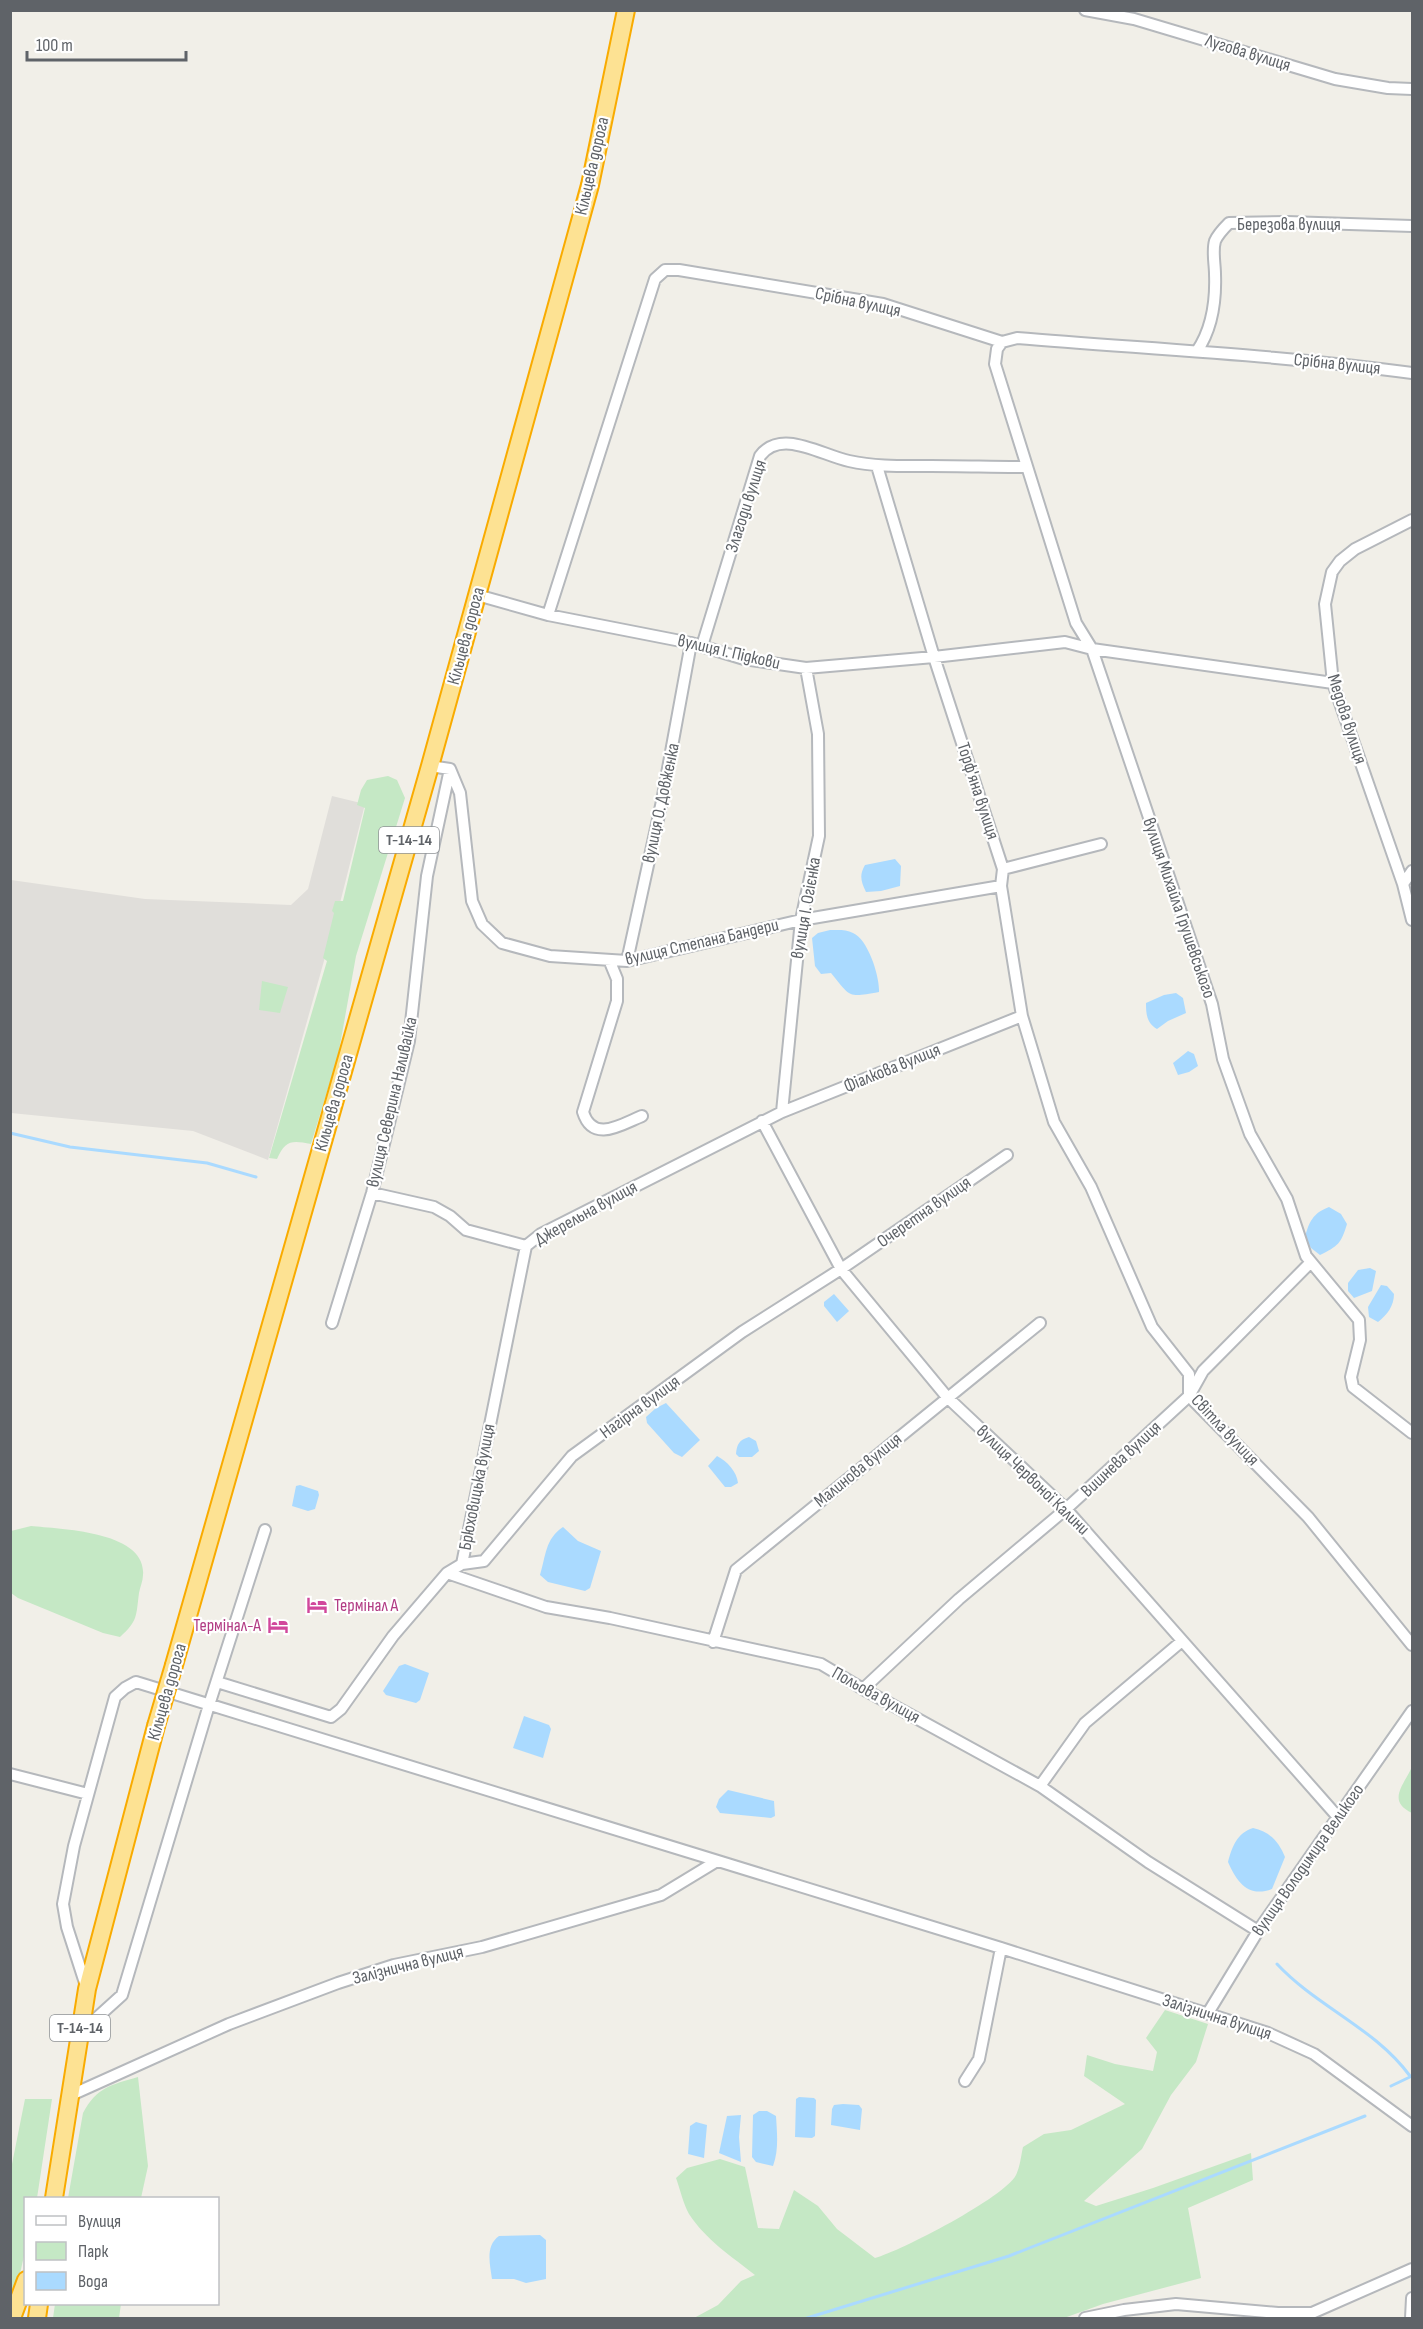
<svg xmlns="http://www.w3.org/2000/svg" width="1423" height="2329" viewBox="0 0 1423 2329" font-family="'Sofia Sans Condensed',sans-serif">
  <style>
    .industrial { fill: #e0deda }
    .green { fill: #c5e8c5 }
    .water { fill: #aadaff }
    .lines { fill: none; stroke-linecap: round; stroke-linejoin: round }
    .stream { stroke: #aadaff; stroke-width: 3 }
    .minor-casing { stroke: #b5b8bc; stroke-width: 14 }
    .highway-casing { stroke: #f9ab00; stroke-width: 20 }
    .minor { stroke: #fff; stroke-width: 10 }
    .highway { stroke: #fde293; stroke-width: 16 }
    .highway-bridge-casing { stroke: #f9ab00; stroke-width: 20; stroke-linecap: butt }
    .highway-bridge { stroke: #fde293; stroke-width: 16 }
    .labels { text-anchor: middle; dominant-baseline: central; stroke-width: 4.5; stroke-linejoin: round; paint-order: stroke }
    .shield { fill: #fff; stroke: #8f9295; stroke-width: 1.5 }
    .shield-label { font-size: 16px; font-weight: bold; fill: #5f6368 }
    .street-label { font-size: 18px; fill: #5f6368; stroke: #fff }
    .hotel-label { font-size: 18px; fill: #b23c85; stroke: #fff; text-anchor: start }
  </style>
  <rect width="100%" height="100%" fill="#f1efe8"/>
  <path class="industrial" d="M332,796L365,804L338,911L268,1160L193,1131L11,1113V880L145,899L291,905L308,889Z"/>
  <path class="green" d="M388,776L397,780L405,798L356,956L338,1056L311,1144C292,1140 285,1140 277,1159L269,1158L327,961L323,958L334,913L332,911L335,901H343L365,808L357,805L361,790L367,780Z
    M262,981L288,987L280,1013L259,1010Z
    M31,1526C60,1529 147,1531 143,1575C143,1581 140,1587 139,1593C136,1616 138,1621 120,1637L103,1633L18,1598L11,1593V1531Z
    M1412,1767V1813C1387,1801 1403,1786 1412,1767Z
    M1165,2010L1208,2024L1196,2062L1171,2095L1142,2149L1084,2201L1096,2206L1153,2188L1251,2153L1253,2180L1188,2208L1201,2278L1103,2304L1064,2318H694L718,2305L741,2281L755,2275C731,2256 706,2240 689,2214C683,2203 680,2189 676,2178L687,2168L720,2159L745,2167L758,2228L779,2229L794,2190L818,2206L837,2229L875,2258C901,2251 1005,2197 1016,2175C1020,2167 1021,2156 1023,2147L1044,2134L1071,2130L1125,2104L1084,2076L1087,2055L1115,2064L1153,2071L1157,2052L1146,2038Z
    M138,2077L148,2166L141,2198H68L83,2113C97,2087 111,2085 138,2077Z
    M25,2099H52L37,2198H26L25,2251L18,2283L11,2301V2169Z
    M55,2304H121L119,2318H53Z"/>
  <path class="water" d="M895,859L901,866L900,886L881,891L866,892C861,882 859,875 865,865Z
    M830,930C837,930 846,929 853,933C868,939 880,977 879,992C847,998 851,997 831,973L821,974L815,966L812,938L818,933Z
    M1176,993L1183,998L1186,1013L1168,1021L1157,1029C1147,1023 1146,1015 1146,1003L1164,995Z
    M1188,1051L1194,1054L1198,1066L1189,1072L1178,1075L1173,1063Z
    M1329,1207L1341,1214L1347,1224C1341,1244 1338,1246 1320,1255L1311,1248L1305,1237C1309,1222 1313,1213 1329,1207Z
    M1370,1268L1376,1271L1372,1291L1354,1298L1348,1291V1283L1358,1270Z
    M1381,1285L1387,1286L1394,1294C1394,1306 1387,1315 1378,1322L1369,1317L1368,1307Z
    M834,1294L849,1311L837,1322L824,1306V1302Z
    M666,1403L700,1440L682,1457L674,1453L647,1423L646,1417L656,1408Z
    M749,1437L756,1441L759,1451L752,1457H739L736,1454C737,1444 739,1440 749,1437Z
    M717,1456C727,1461 737,1472 738,1483L731,1487H725L708,1466Z
    M300,1485L318,1491L319,1495L315,1509L308,1511L292,1506L296,1486Z
    M563,1527L578,1541L601,1551L590,1588L585,1591L548,1582L540,1575C546,1556 545,1539 563,1527Z
    M405,1664L429,1673L420,1700L416,1703L386,1695L383,1691L399,1666Z
    M524,1716L549,1725L551,1729L543,1758L513,1748Z
    M728,1790L774,1801L775,1816L771,1818L720,1813L716,1807L719,1799Z
    M1253,1828C1269,1831 1279,1842 1285,1857L1272,1889C1248,1898 1237,1882 1228,1862C1232,1847 1237,1833 1253,1828Z
    M799,2097L814,2098L816,2100L815,2136L812,2138L795,2137L796,2099Z
    M843,2104L859,2105L862,2109L860,2130L831,2125L832,2109L834,2105Z
    M759,2111H767L776,2116C777,2133 779,2150 773,2166L756,2162L752,2157L753,2115Z
    M741,2115L739,2137L741,2162L719,2153L727,2116Z
    M696,2122L707,2125L704,2158L688,2154L690,2126Z
    M540,2235L546,2240V2279L526,2283L514,2279H492C490,2264 485,2246 499,2236Z"/>
  <g class="lines">
    <path class="stream" d="M10,1133L70,1147L207,1163L256,1177
      M1277,1964C1317,2007 1375,2028 1410,2076
      M1391,2086L1412,2076
      M807,2318L1009,2256L1365,2116"/>
    <g class="minor-casing">
      <path id="minor" d="M1085,10L1134,19L1335,79L1388,88L1412,89
        M1002,342L997,349L995,364L1076,623L1092,649L1212,1004L1223,1059L1250,1134L1287,1199L1306,1256L1359,1320L1360,1340L1351,1377L1353,1387L1412,1433
        M1197,351C1212,329 1216,300 1215,274C1215,264 1212,251 1215,241C1218,234 1224,228 1229,223L1287,222L1412,226
        M877,466L934,657L1003,869L1001,886L1022,1016L1054,1122L1091,1187L1152,1327L1189,1374V1396L1308,1517L1412,1645
        M1412,520L1355,549L1340,561L1332,572L1325,604L1333,683L1403,884L1412,920
        M477,595L548,615L691,643L744,659L806,668L934,657L1065,642L1092,649L1333,683
        M548,615L655,279L665,270H679L883,304L1002,342L1017,338C1149,349 1281,355 1412,373
        M702,646L760,456C781,428 821,455 849,461C876,467 903,466 931,466C963,466 995,467 1027,467
        M430,766L450,769L460,793L472,901L482,924L502,943L550,956L627,961L801,920L1001,886
        M1003,869L1101,844
        M1403,884L1412,871
        M627,961L662,801L691,643
        M610,962L617,979V1001L583,1112C593,1144 622,1124 642,1116
        M782,1112L801,920L819,836L818,734L806,668
        M762,1121L841,1269L947,1397L1066,1509L1337,1816
        M372,1193L434,1207L450,1216L466,1230L526,1246
        M526,1246L541,1234L782,1112L1022,1016
        M332,1323L372,1193L409,1041L427,876L450,769
        M462,1564L484,1561L572,1456L742,1332L841,1269L1007,1155
        M447,1573L546,1607L610,1618L821,1664L863,1689L1040,1786L1148,1862L1258,1931
        M713,1642L736,1570L1040,1323
        M217,1682L331,1717L341,1709L393,1636L447,1573L462,1564L526,1246
        M863,1689L959,1599L1066,1509L1189,1396L1203,1371L1311,1262
        M10,1774L88,1794
        M1040,1786L1085,1723L1182,1641
        M86,1986L67,1927L63,1904L74,1846L115,1697L125,1688L136,1682L1001,1948L1268,2033L1314,2054L1412,2126
        M1208,2013L1258,1931L1412,1711
        M80,2033L122,1995L209,1705L265,1530
        M965,2081L979,2059L1001,1948
        M69,2096L229,2024L338,1983L394,1965L482,1947L661,1895L717,1861
        M1085,2318L1124,2310L1176,2304L1278,2313H1312L1412,2269
        M1411,2318L1412,2298"/>
    </g>
    <g class="highway-casing">
      <path id="highway" d="M174,1665L430,766L590,185L626,10
        M54,2198L87,1989L156,1726
        M12,2318L26,2280
        M37,2318L39,2304"/>
    </g>
    <use href="#minor" class="minor"/>
    <use href="#highway" class="highway"/>
    <g class="highway-bridge-casing">
      <path id="highway-bridge" d="M156,1726L174,1665"/>
    </g>
    <use href="#highway-bridge" class="highway-bridge"/>
  </g>
  <defs>
    <g id="hotel-bare" transform="scale(1.62)"><path d="M-6-4.5h1.5V1H6V5H4.5V3h-9V5H-6ZM-4 0a1.8 1.8 0 1 1 3.6 0ZM.5 0V-2.5h3Q6-2.5 6 0Z" fill="#d1479c" stroke="#fff" stroke-width="2.5" paint-order="stroke"/></g>
  </defs>
  <g fill-rule="evenodd">
    <use href="#hotel-bare" x="317" y="1605"/>
    <use href="#hotel-bare" x="278" y="1625"/>
  </g>
  <g class="labels">
    <g class="shield">
      <rect x="379" y="827" width="60" height="26" rx="4.5"/>
      <rect x="50" y="2015" width="60" height="26" rx="4.5"/>
    </g>
    <g class="shield-label">
      <text x="409" y="840">Т-14-14</text>
      <text x="80" y="2028">Т-14-14</text>
    </g>
    <g class="street-label">
      <text transform="translate(1248 53) rotate(17)">Лугова вулиця</text>
      <text transform="translate(592 166) rotate(-77)">Кільцева дорога</text>
      <text x="1289" y="224">Березова вулиця</text>
      <text transform="translate(858 302) rotate(12)">Срібна вулиця</text>
      <text transform="translate(1337 364) rotate(6)">Срібна вулиця</text>
      <text transform="translate(746 506) rotate(-72)">Злагоди вулиця</text>
      <text transform="translate(466 636) rotate(-75)">Кільцева дорога</text>
      <text transform="translate(729 652) rotate(13)">вулиця І. Підкови</text>
      <text transform="translate(1347 719) rotate(72)">Медова вулиця</text>
      <text transform="translate(978 791) rotate(72)">Торф'яна вулиця</text>
      <text transform="translate(661 803) rotate(-78)">вулиця О. Довженка</text>
      <text transform="translate(806 908) rotate(-80)">вулиця І. Огієнка</text>
      <text transform="translate(1179 908) rotate(71)">вулиця Михайла Грушевського</text>
      <text transform="translate(702 942) rotate(-13)">вулиця Степана Бандери</text>
      <text transform="translate(892 1068) rotate(-22)">Фіалкова вулиця</text>
      <text transform="translate(392 1102) rotate(-77)">вулиця Северина Наливайка</text>
      <text transform="translate(334 1103) rotate(-74)">Кільцева дорога</text>
      <text transform="translate(924 1212) rotate(-35)">Очеретна вулиця</text>
      <text transform="translate(586 1213) rotate(-29)">Джерельна вулиця</text>
      <text transform="translate(640 1407) rotate(-36)">Нагірна вулиця</text>
      <text transform="translate(1225 1430) rotate(47)">Світла вулиця</text>
      <text transform="translate(1121 1459) rotate(-43)">Вишнева вулиця</text>
      <text transform="translate(858 1470) rotate(-39)">Малинова вулиця</text>
      <text transform="translate(1033 1480) rotate(44)">вулиця Червоної Калини</text>
      <text transform="translate(477 1487) rotate(-79)">Брюховицька вулиця</text>
      <text transform="translate(167 1692) rotate(-74)">Кільцева дорога</text>
      <text transform="translate(876 1695) rotate(29)">Польова вулиця</text>
      <text transform="translate(1308 1860) rotate(-55)">вулиця Володимира Великого</text>
      <text transform="translate(408 1965) rotate(-14)">Залізнична вулиця</text>
      <text transform="translate(1217 2017) rotate(18)">Залізнична вулиця</text>
    </g>
    <g class="hotel-label">
      <text x="334" y="1605">Термінал А</text>
      <text x="261" y="1625" text-anchor="end">Термінал-А</text>
    </g>
  </g>
  <rect width="1423" height="2329" fill="none" stroke="#5f6368" stroke-width="24"/>
  <rect x="24" y="2197" width="195" height="108" fill="#ffffff" stroke="#bfc1c3" stroke-width="1.5"/>
  <rect x="36" y="2216" width="30" height="9" fill="#ffffff" stroke="#bfc1c3" stroke-width="1.5"/>
  <text x="78" y="2227" font-size="18" fill="#5f6368">Вулиця</text>
  <rect x="36" y="2242" width="30" height="18" fill="#c5e8c5" stroke="#bfc1c3" stroke-width="1.5"/>
  <text x="78" y="2257" font-size="18" fill="#5f6368">Парк</text>
  <rect x="36" y="2272" width="30" height="18" fill="#aadaff" stroke="#bfc1c3" stroke-width="1.5"/>
  <text x="78" y="2287" font-size="18" fill="#5f6368">Вода</text>
  <path d="M27 51v9h159v-9" fill="none" stroke="#5f6368" stroke-width="3"/>
  <text x="36" y="51" font-size="18" fill="#5f6368" stroke="#ffffff" stroke-width="4.5" paint-order="stroke">100 m</text>
</svg>
